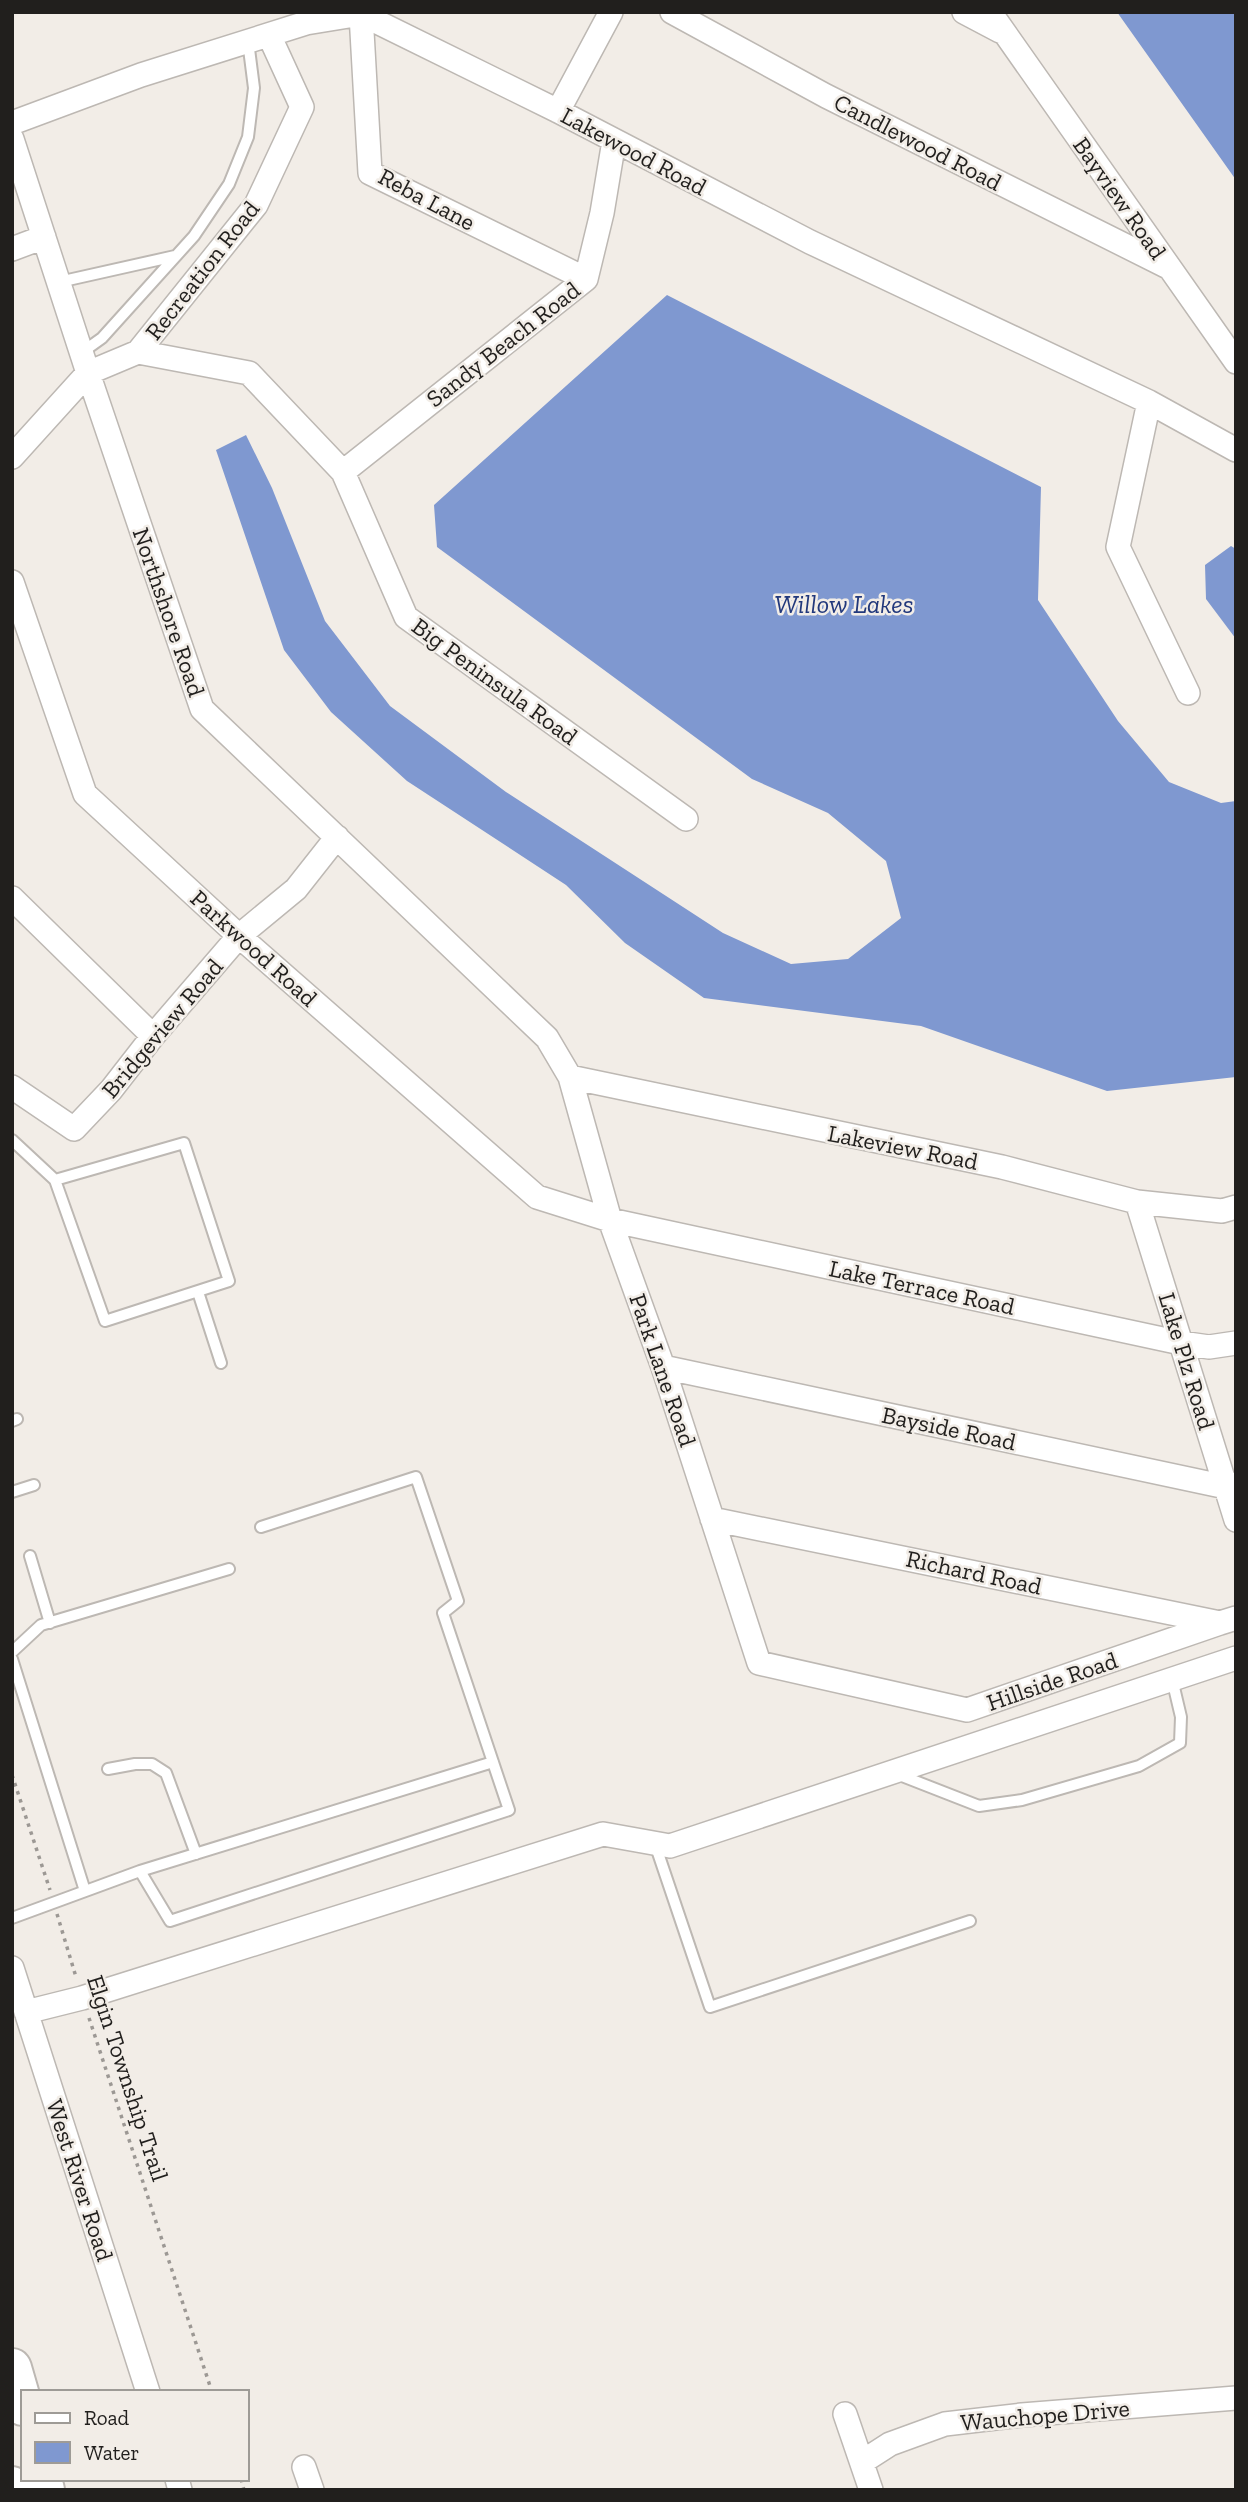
<svg xmlns="http://www.w3.org/2000/svg" width="1248" height="2502" viewBox="0 0 1248 2502" font-family="'Zilla Slab',serif">
  <style>
    .water { fill: #7f98d0 }
    .lines { fill: none; stroke-linecap: round; stroke-linejoin: round }
    .lane-casing { stroke: #bdb8b3; stroke-width: 14 }
    .street-casing { stroke: #bdb8b3; stroke-width: 26 }
    .highway-casing { stroke: #bdb8b3; stroke-width: 42 }
    .path { stroke: #9c9894; stroke-width: 3.5; stroke-dasharray: 3.5 5; stroke-linecap: butt }
    .lane { stroke: #fff; stroke-width: 10 }
    .street { stroke: #fff; stroke-width: 23 }
    .highway { stroke: #fff; stroke-width: 38 }
    .labels { text-anchor: middle; dominant-baseline: central; stroke-width: 5; stroke-linejoin: round; paint-order: stroke }
    .street-label { font-size: 24px; fill: #211f1d; stroke: #f2ede7 }
    .water-label { font-size: 26px; font-style: italic; fill: #21387c; stroke: #f2ede7 }
  </style>
  <rect width="100%" height="100%" fill="#f2ede7"/>
  <path class="water" d="M1117,12H1236V180Z
    M667,295L1041,487L1038,600L1118,721L1169,782L1221,803L1236,801V1077L1107,1091L921,1026L704,998L625,943L566,885L407,781L331,712L284,650L216,450L246,435L272,488L325,621L390,706L506,792L723,933L791,964L848,959L901,918L886,861L828,813L752,779L437,547L434,505Z
    M1231,546L1236,549V639L1206,599L1205,565Z"/>
  <g class="lines">
    <g class="lane-casing">
      <path id="lane" d="M59,282L175,256
        M81,353L102,338L194,236L229,184L248,137L254,88L248,41
        M12,1140L55,1180L184,1143L229,1281L105,1321L55,1180
        M198,1292L221,1363
        M12,1421L17,1419
        M12,1492L34,1485
        M30,1556L50,1623
        M12,1652L41,1625L229,1569
        M12,1659L85,1891
        M108,1769L135,1764H152L166,1773L196,1854
        M897,1774L979,1806L1022,1800L1139,1766L1180,1743L1181,1717L1172,1679
        M655,1844L710,2007L970,1921
        M140,1871L493,1762
        M12,1918L140,1871L170,1921L509,1810L443,1613L458,1601L416,1477L261,1527"/>
    </g>
    <g class="street-casing">
      <path id="street" d="M672,12L826,96L1168,267
        M964,12L1000,31
        M990,12L1236,362
        M361,14L370,173L586,279
        M558,111L611,12
        M12,123L141,75L306,23L361,14L558,111L810,242L1149,402L1236,450
        M12,139L88,373L202,709L547,1038L570,1077L610,1220L663,1367L759,1663L967,1710L1220,1623
        M12,249L44,237
        M138,352L256,205L302,107L269,35
        M1149,402L1118,547L1188,693
        M12,457L88,373L138,352L249,373L343,472L406,617L686,819
        M343,472L586,279L602,213L614,141
        M12,582L85,794L239,936L537,1197L610,1220L1181,1343L1209,1347L1236,1343
        M12,898L153,1036
        M570,1077L1002,1167L1137,1202L1222,1211L1236,1207
        M12,1087L74,1129L111,1090L153,1036L239,936L296,889L337,837
        M1137,1202L1236,1520
        M663,1367L1226,1487L1236,1484
        M712,1519L1220,1623L1236,1618
        M12,1968L148,2392
        M26,2012L82,1998L603,1834L670,1846L1236,1658
        M845,2414L871,2490
        M862,2462L890,2444L945,2424L1022,2415L1236,2398
        M304,2467L312,2490
        M177,2479L180,2490"/>
    </g>
    <g class="highway-casing">
      <path id="highway" d="M12,2368L23,2406
        M42,2479L45,2490
        M12,2486L13,2490"/>
    </g>
    <path class="path" d="M12,1775L50,1890
      M57,1914L76,1977
      M89,2018L212,2392
      M241,2479L244,2490"/>
    <use href="#lane" class="lane"/>
    <use href="#street" class="street"/>
    <use href="#highway" class="highway"/>
  </g>
  <g class="labels">
    <g class="street-label">
      <text transform="translate(918 142) rotate(27)">Candlewood Road</text>
      <text transform="translate(634 151) rotate(28)">Lakewood Road</text>
      <text transform="translate(1120 198) rotate(55)">Bayview Road</text>
      <text transform="translate(427 199) rotate(28)">Reba Lane</text>
      <text transform="translate(202 270) rotate(-52)">Recreation Road</text>
      <text transform="translate(503 344) rotate(-38)">Sandy Beach Road</text>
      <text transform="translate(169 612) rotate(71)">Northshore Road</text>
      <text transform="translate(495 681) rotate(36)">Big Peninsula Road</text>
      <text transform="translate(254 948) rotate(42)">Parkwood Road</text>
      <text transform="translate(162 1028) rotate(-50)">Bridgeview Road</text>
      <text transform="translate(903 1147) rotate(11)">Lakeview Road</text>
      <text transform="translate(922 1287) rotate(12)">Lake Terrace Road</text>
      <text transform="translate(1187 1361) rotate(73)">Lake Plz Road</text>
      <text transform="translate(663 1370) rotate(71)">Park Lane Road</text>
      <text transform="translate(949 1428) rotate(12)">Bayside Road</text>
      <text transform="translate(974 1572) rotate(12)">Richard Road</text>
      <text transform="translate(1052 1681) rotate(-19)">Hillside Road</text>
      <text transform="translate(128 2078) rotate(72)">Elgin Township Trail</text>
      <text transform="translate(80 2180) rotate(72)">West River Road</text>
      <text transform="translate(1045 2415) rotate(-5)">Wauchope Drive</text>
    </g>
    <g class="water-label">
      <text x="844" y="604">Willow Lakes</text>
    </g>
  </g>
  <rect width="1248" height="2502" fill="none" stroke="#211f1d" stroke-width="28"/>
  <rect x="21" y="2390" width="228" height="91" fill="#f2ede7" stroke="#9e9b96" stroke-width="2"/>
  <rect x="35" y="2413" width="35" height="10" fill="#ffffff" stroke="#9e9b96" stroke-width="2"/>
  <text x="84" y="2425" font-size="21" fill="#211f1d">Road</text>
  <rect x="35" y="2442" width="35" height="21" fill="#7f98d0" stroke="#9e9b96" stroke-width="2"/>
  <text x="84" y="2460" font-size="21" fill="#211f1d">Water</text>
</svg>
